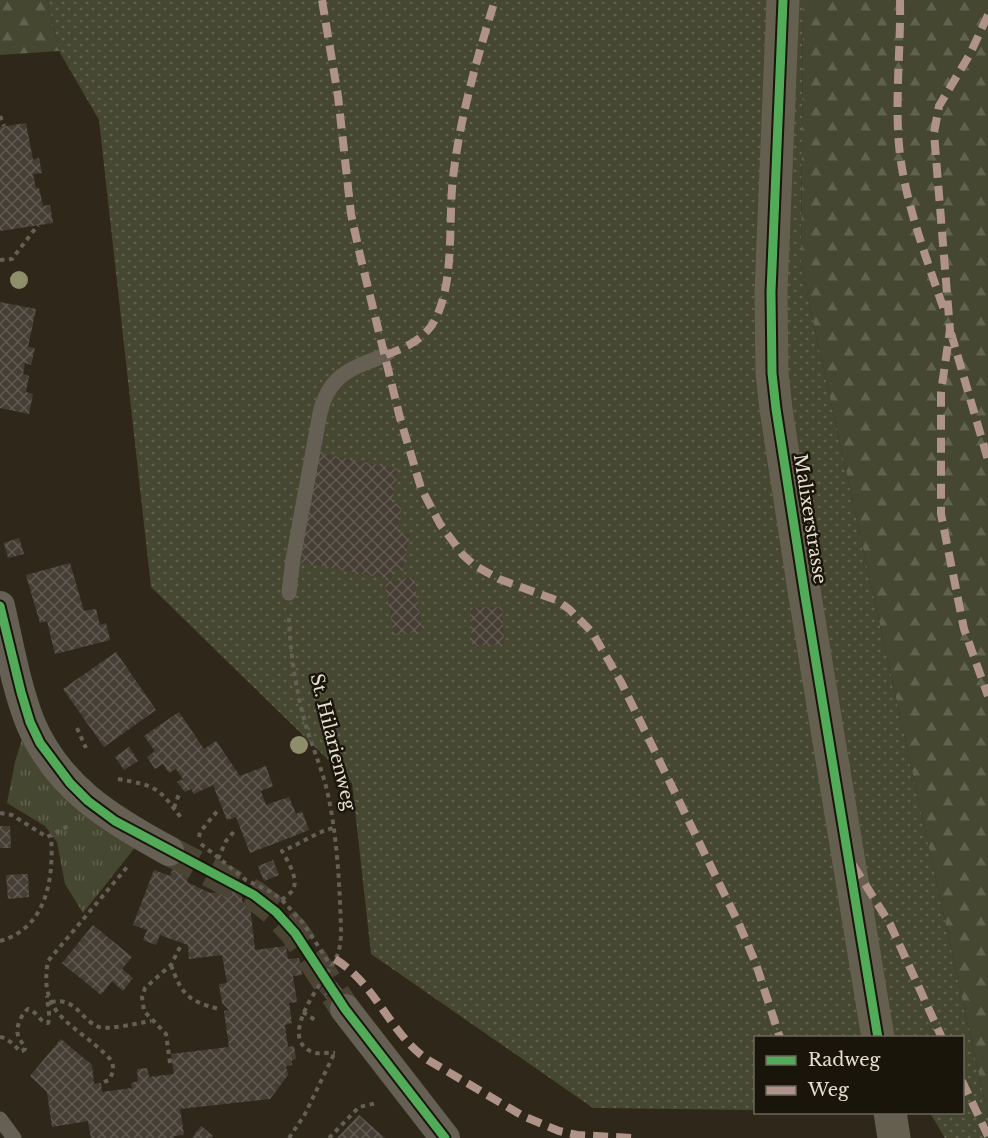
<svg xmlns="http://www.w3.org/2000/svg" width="988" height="1138" viewBox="0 0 988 1138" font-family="'Libre Baskerville',serif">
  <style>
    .grass { fill: url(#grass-dots) }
    .forest { fill: url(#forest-firs) }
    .park { fill: url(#park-tufts) }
    .building { fill: url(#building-cross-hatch) }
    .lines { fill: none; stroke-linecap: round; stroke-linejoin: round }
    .minor-tunnel { stroke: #4b4435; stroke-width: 30; stroke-dasharray: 30 15; stroke-linecap: butt }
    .path { stroke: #655f55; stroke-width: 4; stroke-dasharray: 4.5 4.5; stroke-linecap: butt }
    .service { stroke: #655f54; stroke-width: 15 }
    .minor { stroke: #655f54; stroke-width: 30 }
    .primary { stroke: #655f50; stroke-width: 33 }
    .quiet { stroke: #af9288; stroke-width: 8; stroke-dasharray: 15 8; stroke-linecap: butt }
    .cycleway-casing { stroke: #1a150a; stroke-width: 13 }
    .cycleway { stroke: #51ab58; stroke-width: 9 }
    .tree { fill: #8e8e6a }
    .labels { text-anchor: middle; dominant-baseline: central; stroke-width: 5; stroke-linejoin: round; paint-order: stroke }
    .street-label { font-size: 18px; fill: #e7e0d1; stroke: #1a150a }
  </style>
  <defs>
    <pattern id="grass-dots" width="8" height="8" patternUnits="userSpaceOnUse" patternTransform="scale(1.5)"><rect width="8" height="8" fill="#454731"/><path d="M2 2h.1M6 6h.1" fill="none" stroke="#60614e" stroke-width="1.8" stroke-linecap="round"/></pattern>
    <pattern id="forest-firs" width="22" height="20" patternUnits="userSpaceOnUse" patternTransform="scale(1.5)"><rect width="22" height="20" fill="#454731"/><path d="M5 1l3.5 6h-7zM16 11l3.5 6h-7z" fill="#60614e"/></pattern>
    <pattern id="park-tufts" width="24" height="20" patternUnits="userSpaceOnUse" patternTransform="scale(1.5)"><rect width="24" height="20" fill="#454731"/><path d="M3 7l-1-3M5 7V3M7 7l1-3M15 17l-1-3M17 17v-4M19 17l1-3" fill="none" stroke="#60614e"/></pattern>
    <pattern id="building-cross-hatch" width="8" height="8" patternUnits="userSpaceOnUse" patternTransform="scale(1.5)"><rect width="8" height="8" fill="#463e34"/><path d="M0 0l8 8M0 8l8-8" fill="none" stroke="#615a50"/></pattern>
  </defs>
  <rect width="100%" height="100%" fill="#2f281a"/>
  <path class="grass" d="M47,0H803L801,266L988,1116V1138H945L930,1113L962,1112V1038H756L755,1110L593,1108L371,954L352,783L151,587L99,120L59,51Z"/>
  <path class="forest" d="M0,0H47L59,51L0,55Z
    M803,0H988V1116L801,266Z"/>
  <path class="park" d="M25,729L137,845L83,913L65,884L57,842L45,826L7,803L15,762Z"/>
  <path class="building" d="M26,123L33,160L39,158L42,173L33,174L36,188H39L43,206L50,205L53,223L0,231V127Z
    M0,302L36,309L28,347L35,348L31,365L25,363L23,374L29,376L26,392L33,394L29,414L0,408Z
    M319,453L398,469L392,503L402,505L397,532L410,534L403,571L393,569L391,579L298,562Z
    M19,538L24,554L8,558L4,543Z
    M70,563L84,611L96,609L100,625L106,623L110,640L55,654L47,621L40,623L26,575Z
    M414,577L422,631L394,635L385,582Z
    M502,607L504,644L472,646L470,608Z
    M116,652L156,710L104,747L63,689Z
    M179,712L204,749L216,741L240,776L266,766L273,786L261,791L266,805L289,797L296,814L302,811L309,830L250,853L236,817L227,820L213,785L194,794L191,789L185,792L177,782L183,779L176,769L169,773L163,764L155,769L147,757L155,751L144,736Z
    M129,747L138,761L124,770L115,757Z
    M0,826H10L11,848H0Z
    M273,860L279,875L264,881L258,866Z
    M173,869L188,875L187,882L210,893L241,890L243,906L250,905L255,950L286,946L288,959L299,958L302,975L293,976L297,1002L289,1003L292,1023L285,1025L288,1047L294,1046L296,1059L292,1060V1065L286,1066L288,1075L270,1099L180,1109L184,1135L174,1136V1138H91L88,1121L52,1127L47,1092L30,1076L61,1039L92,1065L94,1084L101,1083L102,1092L132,1088L131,1083L138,1081L137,1069L147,1068L149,1077L174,1074L171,1054L229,1047L224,1011L229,1010L222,1003L219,984L227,983L222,955L189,959L188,945L160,935L156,945L143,940L147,930L133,925L154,870L170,876Z
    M28,874L29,897L8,899L6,875Z
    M93,925L132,957L122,969L133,978L123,991L112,981L101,995L62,963Z
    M333,978L345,993L332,1005L319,990Z
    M359,1115L385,1138H337Z
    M201,1126L213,1136L211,1138H192Z"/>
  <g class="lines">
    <path class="minor-tunnel" d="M169,851L254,895L276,912L295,933L345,1009"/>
    <path class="path" d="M0,116L4,126
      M0,260L12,259L38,225
      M289,618C290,653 296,691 306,726C313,749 323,771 328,795C337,835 340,889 341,931C341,940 340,950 336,958C327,978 275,1036 312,1052C319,1055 327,1052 335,1053
      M77,728L86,748
      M118,779C157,786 158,787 182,819
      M174,808L180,791
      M0,813L12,815L47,837L70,825
      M199,837L200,832L219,809
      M201,844L246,880L271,892L282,900L303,923L331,966
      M218,859L226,841L236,829
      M282,900C285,897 291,893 293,890C299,878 287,860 282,851C301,844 315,832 334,828
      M0,941C47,928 54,878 51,836
      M171,965C182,995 188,1001 219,1009
      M51,1002C77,997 80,1020 99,1027C111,1030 138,1023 151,1021
      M303,1012L315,1020
      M0,1037L5,1038L12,1043L20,1051H22L25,1049C23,1043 20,1041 18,1035C15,1028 22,1013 28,1009C37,1011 39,1022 48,1023C51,1015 47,1005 47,996
      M170,1063L166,1034L144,1011L142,997L145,988L171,965L180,947
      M104,1082L109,1080C113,1073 114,1069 112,1061C80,1025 37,1019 48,961L128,866
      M289,1138L305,1114L335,1052
      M329,1138L359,1107L377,1103"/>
    <path class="service" d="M289,593L293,559L320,413C329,374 352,368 386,355
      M0,1119L14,1138"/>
    <path class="minor" d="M0,606C9,645 16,686 30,722C57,787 110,819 169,851
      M345,1009L445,1138"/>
    <path class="primary" d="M783,0L771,292L772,373L776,409L805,596L878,1038
      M890,1112L894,1138"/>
    <path class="quiet" d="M322,0L338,96L351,214L360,255L400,418L421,488L440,524L463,555L474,565L499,579L556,600L569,609L592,632L621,682L739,924L756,964L780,1038
      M900,0C901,51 894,104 900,155C907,209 928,262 945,313
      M988,15L970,54L939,106L934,133L950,330L941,392V514L964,629L988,696
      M951,333L988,460
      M386,355C406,347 425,340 436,318C455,278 448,222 453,178C460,117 477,58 495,0
      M853,865L890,924L942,1038
      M335,959C376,984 390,1034 428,1060L523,1116L559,1131L577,1135L633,1138
      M962,1081L988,1136"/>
    <g class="cycleway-casing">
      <path id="cycleway" d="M783,0L771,292L772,373L776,409L805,596L878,1038
        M0,606L21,692L30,722L40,743L70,783L88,801L115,821L254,895L276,912L295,933L345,1009L445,1138"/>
    </g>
    <use href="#cycleway" class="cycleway"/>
  </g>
  <g class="tree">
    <circle cx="19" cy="280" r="9"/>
    <circle cx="299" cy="745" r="9"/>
  </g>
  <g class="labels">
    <g class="street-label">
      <text transform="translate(810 519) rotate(81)">Malixerstrasse</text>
      <text transform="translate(333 742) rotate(76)">St. Hilarienweg</text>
    </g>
  </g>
  <rect x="754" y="1036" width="210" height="78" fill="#1a150a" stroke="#6c665a" stroke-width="1.5"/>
  <rect x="766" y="1056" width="30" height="9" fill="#51ab58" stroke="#6c665a" stroke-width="1.5"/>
  <text x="808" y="1066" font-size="18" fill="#e7e0d1">Radweg</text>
  <rect x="766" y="1086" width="30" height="9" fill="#af9288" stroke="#6c665a" stroke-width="1.5"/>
  <text x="808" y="1096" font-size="18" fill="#e7e0d1">Weg</text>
</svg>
